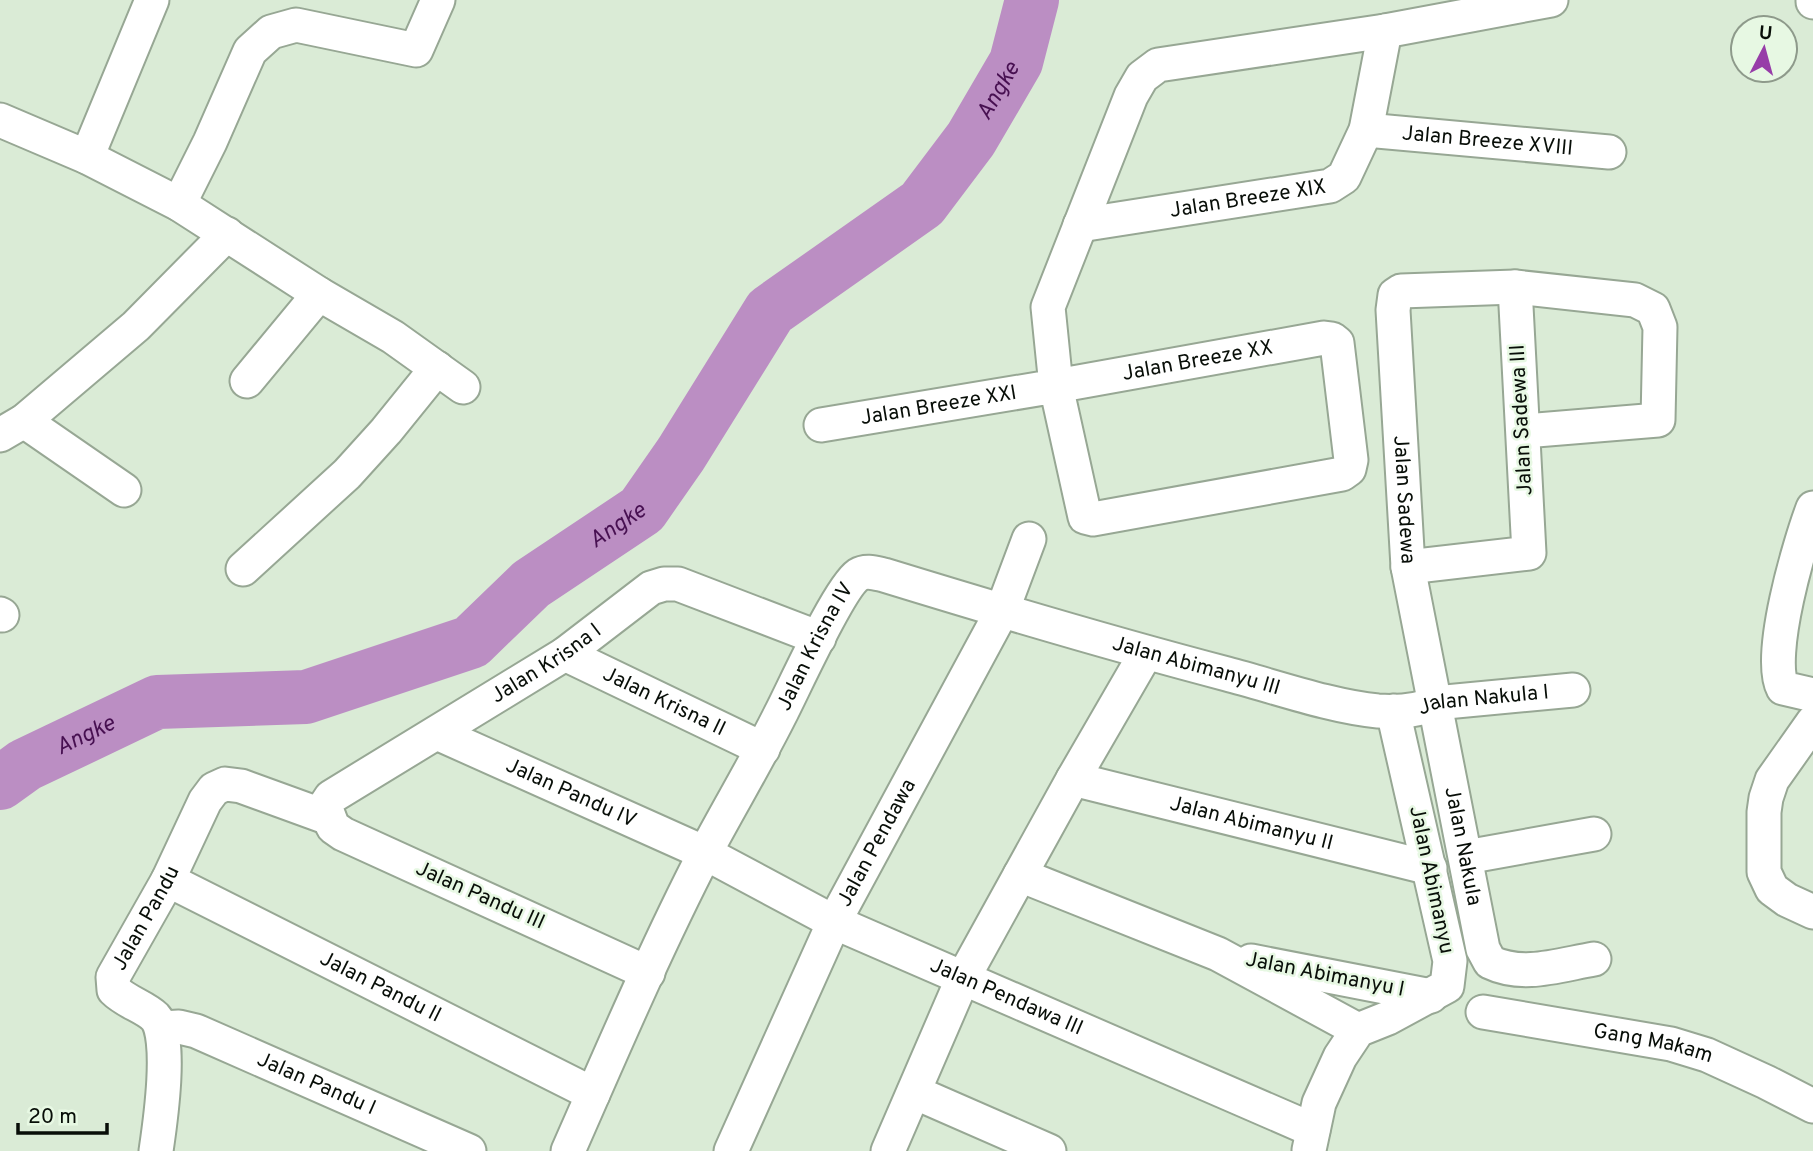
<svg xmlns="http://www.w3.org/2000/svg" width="1813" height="1151" viewBox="0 0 1813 1151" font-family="Overpass,sans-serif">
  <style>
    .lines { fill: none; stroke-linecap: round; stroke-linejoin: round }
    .river { stroke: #bb8ec3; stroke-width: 54 }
    .minor-casing { stroke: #97a794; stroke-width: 37 }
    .minor { stroke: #fff; stroke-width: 33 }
    .labels { text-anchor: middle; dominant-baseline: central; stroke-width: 5; stroke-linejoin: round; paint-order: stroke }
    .street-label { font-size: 21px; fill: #080e08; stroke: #e7f8e3 }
    .water-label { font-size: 23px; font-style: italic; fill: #471051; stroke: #e7f8e3 }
  </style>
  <rect width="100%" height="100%" fill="#daebd6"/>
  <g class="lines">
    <path class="river" id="s1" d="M0,783L25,765L157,702L306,697L471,642L531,584L642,510L681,454L770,311L922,204L971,139L1016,62L1032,0"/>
    <g class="minor-casing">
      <g id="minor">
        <path d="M1813,0V2"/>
        <path d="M0,120L87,157L179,204L319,294L393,337L463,387"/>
        <path id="s2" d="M1366,130L1609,152"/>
        <path d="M87,157L152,0"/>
        <path d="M179,204L210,142L250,51L271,32L296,25L416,50L438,0"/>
        <path id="s3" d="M1080,225L1330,186L1344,177L1366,130L1385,31"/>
        <path d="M247,381L319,294"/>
        <path d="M24,421L124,490"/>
        <path id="s4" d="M821,425L1056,386L1324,338L1332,339L1337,343L1351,460L1349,469L1342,474L1093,519L1085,517L1056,386L1048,307L1131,96L1142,77L1158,65L1385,31L1551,0"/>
        <path id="s5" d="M1524,431L1658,420L1660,327L1653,309L1635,300L1515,287L1401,291L1395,295L1393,310L1408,567L1483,949L1490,962C1523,978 1559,965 1594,959"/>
        <path d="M0,435L24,421L136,326L227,234"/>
        <path d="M1813,508C1800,542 1766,657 1783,688L1813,695"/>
        <path d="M1408,567L1529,553L1515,287"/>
        <path d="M243,569L347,474L386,431L437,368"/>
        <path d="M0,614L2,615"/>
        <path id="s6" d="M565,654L763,749"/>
        <path d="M1813,722L1772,780L1766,798L1764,812V872L1772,889L1787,900L1813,912"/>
        <path id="s7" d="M437,733L705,853L834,922L1313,1130"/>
        <path id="s8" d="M1073,779L1430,868"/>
        <path d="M1466,857L1594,834"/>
        <path d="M1020,875L1218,954L1358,1030"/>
        <path id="s9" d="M168,880L593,1094"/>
        <path d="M1251,961L1431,996"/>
        <path id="s10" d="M648,973L343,834L333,827L325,806L331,797L565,654L651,588L664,584H678L819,638"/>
        <path id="s11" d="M1483,1012L1671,1044L1707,1055L1766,1082L1813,1106"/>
        <path id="s12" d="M162,1028L179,1027L196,1031L469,1151"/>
        <path d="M914,1092L1049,1151"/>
        <path d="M1309,1150L1319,1103L1340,1057L1358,1030L1388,1018L1447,986L1450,961L1393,711"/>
        <path id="s13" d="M156,1151C160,1124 173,1036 155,1017C145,1007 126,1002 114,990L113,977L168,880L205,801L214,789L225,784L241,786L329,818"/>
        <path id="s14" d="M568,1151C612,1051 655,950 705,853C730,806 757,761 781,713C794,688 839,588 858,575C866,570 875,573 884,575C998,610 1112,644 1227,674C1273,686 1332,707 1378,711C1395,712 1419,711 1435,703L1573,690"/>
        <path id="s15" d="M731,1151L834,922L1002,611L1029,539"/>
        <path d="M888,1151L962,980L1073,779L1146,653"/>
      </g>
    </g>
    <use href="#minor" class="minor"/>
  </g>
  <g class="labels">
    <g class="street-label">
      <text stroke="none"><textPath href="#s2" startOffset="122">Jalan Breeze XVIII</textPath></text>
      <text stroke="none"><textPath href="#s3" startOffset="170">Jalan Breeze XIX</textPath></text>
      <text stroke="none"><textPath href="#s4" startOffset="382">Jalan Breeze XX</textPath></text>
      <text stroke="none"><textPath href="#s4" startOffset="119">Jalan Breeze XXI</textPath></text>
      <text transform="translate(1522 420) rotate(-93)">Jalan Sadewa III</text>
      <text stroke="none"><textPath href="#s5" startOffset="714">Jalan Sadewa</textPath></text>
      <text stroke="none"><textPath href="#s14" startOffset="562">Jalan Krisna IV</textPath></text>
      <text stroke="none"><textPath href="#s10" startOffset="634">Jalan Krisna I</textPath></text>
      <text stroke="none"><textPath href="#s14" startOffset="998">Jalan Abimanyu III</textPath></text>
      <text stroke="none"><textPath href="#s14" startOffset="1292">Jalan Nakula I</textPath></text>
      <text stroke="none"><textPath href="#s6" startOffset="110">Jalan Krisna II</textPath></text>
      <text stroke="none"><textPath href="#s7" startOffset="147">Jalan Pandu IV</textPath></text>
      <text stroke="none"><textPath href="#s8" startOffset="184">Jalan Abimanyu II</textPath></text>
      <text stroke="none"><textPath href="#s15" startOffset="341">Jalan Pendawa</textPath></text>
      <text stroke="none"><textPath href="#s5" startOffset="1066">Jalan Nakula</textPath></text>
      <text transform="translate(1431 880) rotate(78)">Jalan Abimanyu</text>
      <text transform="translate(480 896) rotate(24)">Jalan Pandu III</text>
      <text stroke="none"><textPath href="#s13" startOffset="266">Jalan Pandu</textPath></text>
      <text transform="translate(1325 975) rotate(11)">Jalan Abimanyu I</text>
      <text stroke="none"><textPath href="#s9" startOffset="238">Jalan Pandu II</textPath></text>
      <text stroke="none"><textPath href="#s7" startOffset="628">Jalan Pendawa III</textPath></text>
      <text stroke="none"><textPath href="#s11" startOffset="173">Gang Makam</textPath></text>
      <text stroke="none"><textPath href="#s12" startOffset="166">Jalan Pandu I</textPath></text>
    </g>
    <g class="water-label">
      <text stroke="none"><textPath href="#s1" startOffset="1276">Angke</textPath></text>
      <text stroke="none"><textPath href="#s1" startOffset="688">Angke</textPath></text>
      <text stroke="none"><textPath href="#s1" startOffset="98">Angke</textPath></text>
    </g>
  </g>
  <g transform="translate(1764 49) rotate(6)"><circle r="33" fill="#e7f8e3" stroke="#8e9a8b" stroke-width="2"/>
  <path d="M0-5L12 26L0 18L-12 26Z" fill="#973da8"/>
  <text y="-10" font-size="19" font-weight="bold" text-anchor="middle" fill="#080e08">U</text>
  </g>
  <path d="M18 1123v10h89v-10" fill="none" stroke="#080e08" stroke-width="3.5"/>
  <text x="28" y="1123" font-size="21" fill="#080e08" stroke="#e7f8e3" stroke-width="5" paint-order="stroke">20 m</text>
</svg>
